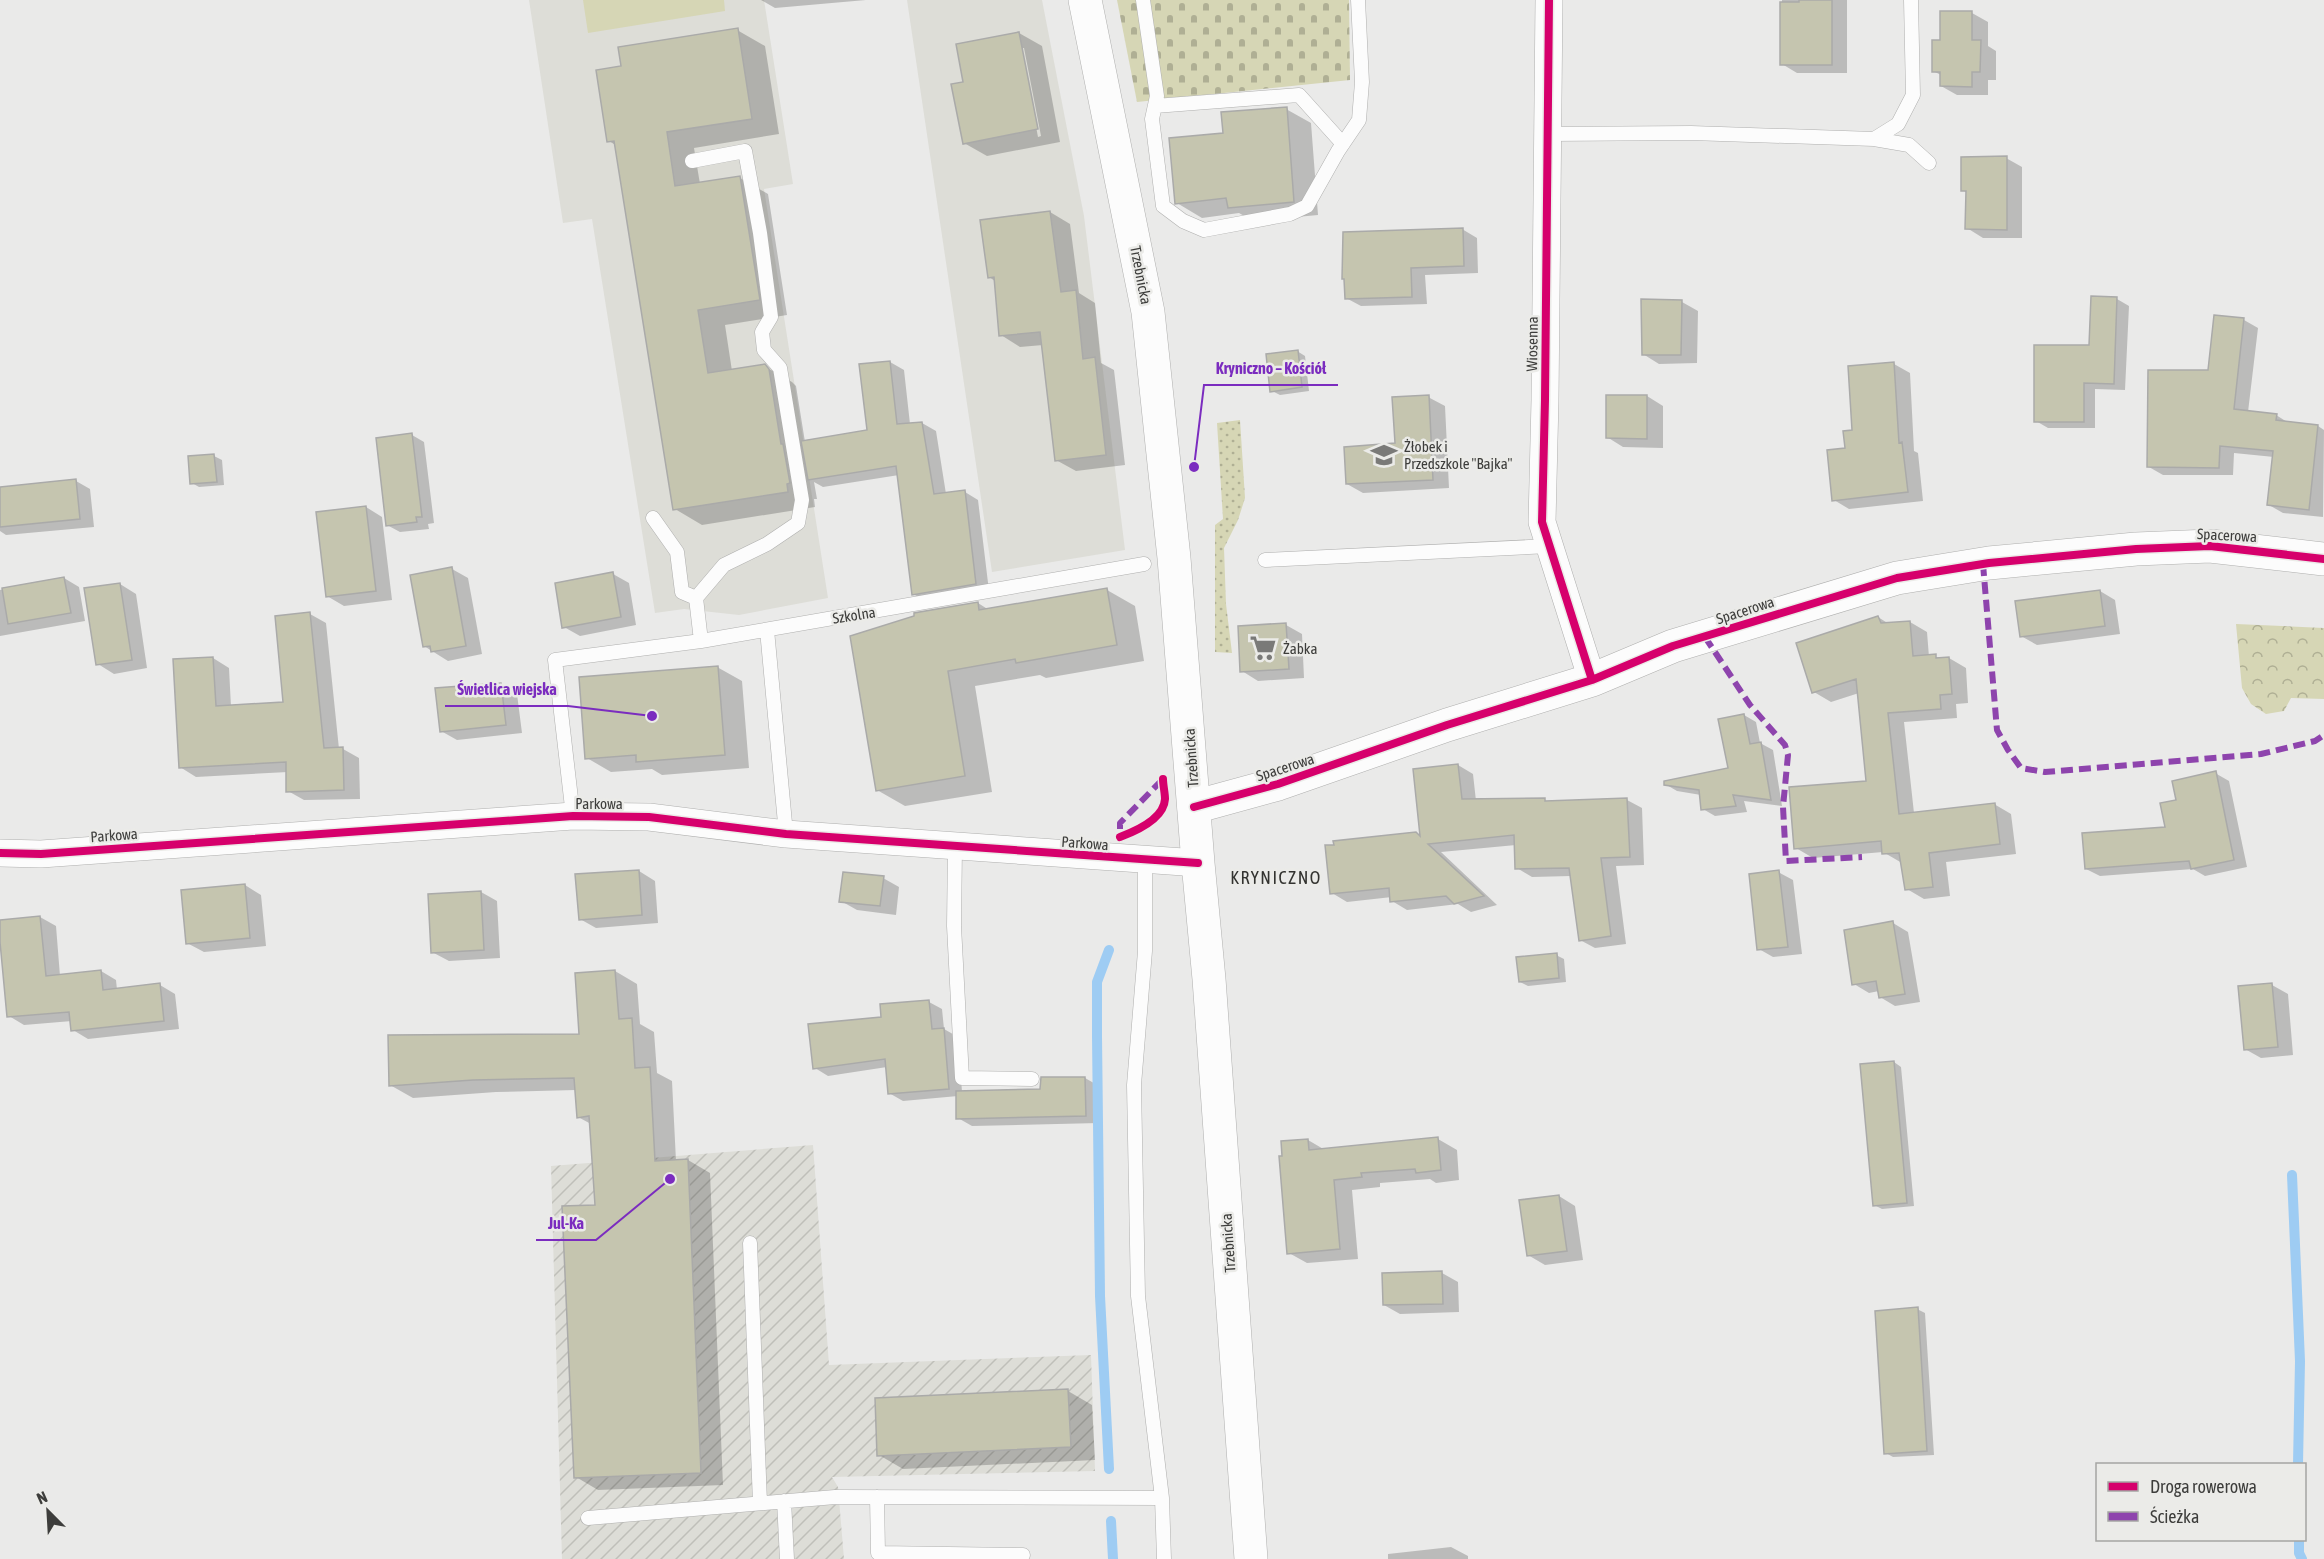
<svg xmlns="http://www.w3.org/2000/svg" width="2324" height="1559" viewBox="0 0 2324 1559" font-family="'Asap Condensed',sans-serif">
  <style>
    .built { fill: #ddddd7 }
    .industrial { fill: url(#industrial-furrows) }
    .grass { fill: url(#grass-dots) }
    .cemetery { fill: url(#cemetery-stones) }
    .park { fill: url(#park-crowns) }
    .garden { fill: #d6d6b5 }
    .shadow { fill: #0003; fill-rule: evenodd }
    .lines { fill: none; stroke-linecap: round; stroke-linejoin: round }
    .stream { stroke: #9eccf3; stroke-width: 10 }
    .building { fill: #c5c5af; stroke: #aaaaa9; stroke-width: 1.5 }
    .service-casing { stroke: #afafae; stroke-width: 15 }
    .minor-casing { stroke: #afafae; stroke-width: 28 }
    .tertiary-casing { stroke: #afafae; stroke-width: 34 }
    .secondary-casing { stroke: #afafae; stroke-width: 34 }
    .service { stroke: #fcfcfc; stroke-width: 14 }
    .minor { stroke: #fcfcfc; stroke-width: 27 }
    .tertiary { stroke: #fcfcfc; stroke-width: 33 }
    .secondary { stroke: #fcfcfc; stroke-width: 33 }
    .quiet { stroke: #8e44ad; stroke-width: 6; stroke-dasharray: 12 6; stroke-linecap: butt }
    .cycleway-casing { stroke: #ebebe8; stroke-width: 11 }
    .cycleway { stroke: #d6006c; stroke-width: 8 }
    .labels { text-anchor: middle; dominant-baseline: central; stroke-width: 5; stroke-linejoin: round; paint-order: stroke }
    .street-label { font-size: 15px; fill: #3d3d3b; stroke: #ebebe8 }
    .poi-label { font-size: 15px; fill: #3d3d3b; stroke: #ebebe8; text-anchor: start }
    .quarter-label { font-size: 18px; letter-spacing: 1.5px; fill: #333330; stroke: #ebebe8 }
    .leader { fill: none; stroke: #7b2cbf; stroke-width: 2 }
    .callout-dot { fill: #7b2cbf; stroke: #ebebe8; stroke-width: 2 }
    .callout-label { font-size: 16px; text-anchor: middle; font-weight: bold; fill: #7b2cbf; stroke: #ebebe8; stroke-width: 5; stroke-linejoin: round; paint-order: stroke }
  </style>
  <defs>
    <pattern id="industrial-furrows" width="10" height="10" patternUnits="userSpaceOnUse" patternTransform="scale(1.5)"><rect width="10" height="10" fill="#ddddd7"/><path d="M-1 1l2-2M0 10L10 0M9 11l2-2" fill="none" stroke="#bfbfb9"/></pattern>
    <pattern id="grass-dots" width="8" height="8" patternUnits="userSpaceOnUse" patternTransform="scale(1.5)"><rect width="8" height="8" fill="#d6d6b5"/><path d="M2 2h.1M6 6h.1" fill="none" stroke="#afaf94" stroke-width="1.8" stroke-linecap="round"/></pattern>
    <pattern id="cemetery-stones" width="16" height="16" patternUnits="userSpaceOnUse" patternTransform="scale(1.5)"><rect width="16" height="16" fill="#d6d6b5"/><path d="M2 7V4a2 2 0 0 1 4 0v3zM10 15v-3a2 2 0 0 1 4 0v3z" fill="#afaf94"/></pattern>
    <pattern id="park-crowns" width="20" height="18" patternUnits="userSpaceOnUse" patternTransform="scale(1.5)"><rect width="20" height="18" fill="#d6d6b5"/><path d="M2 6a3 3 0 1 1 6 0M12 15a3 3 0 1 1 6 0" fill="none" stroke="#afaf94"/></pattern>
  </defs>
  <rect width="100%" height="100%" fill="#eaeae9"/>
  <path class="built" d="M529,0H764L793,184L764,189L828,598L739,615L684,609L655,613L592,219L563,223Z
    M907,0H1042L1084,216L1125,550L992,572Z"/>
  <path class="industrial" d="M813,1145L829,1365L1091,1355L1095,1471L832,1477L838,1487L844,1559H562L551,1166Z"/>
  <path class="grass" d="M1240,420L1245,498L1238,520L1224,548L1226,604L1232,653L1215,652V525L1223,519L1217,423Z"/>
  <path class="cemetery" d="M1117,0H1349L1350,80L1137,102Z"/>
  <path class="park" d="M2236,624L2324,628V699L2291,698L2284,711L2266,714L2251,704L2242,688Z"/>
  <path class="garden" d="M583,0H724L725,11L588,33Z"/>
  <path class="shadow" d="M761,0H866L775,8Z
    M1782,0H1847V73H1797L1782,64Z
    M1942,13H1972L1988,22V46L1996,51V80H1988V95H1957L1941,86V75L1933,71L1942,41Z
    M737,30L765,46L779,134L694,148L700,184L740,178L768,194L787,315L725,325L732,371L764,366L792,382L796,386L805,442L869,432L890,362L904,370L910,424L922,423L936,431L946,494L965,492L978,500L989,591L927,602L913,594L899,475L823,487L814,482L817,499H814L815,507L702,525L675,509L617,146L609,141L622,67Z
    M1019,33L1042,46L1060,142L987,156L964,143L965,83ZM1021,48H1024L1041,136L1038,137Z
    M1286,109L1311,123L1318,215L1253,221L1239,213L1202,218L1177,203L1224,134Z
    M2006,158L2022,167V238H1983L1967,228V193L1963,190Z
    M1050,212L1070,224L1079,293L1095,303L1101,363L1114,370L1125,465L1076,471L1056,460L1043,345L1020,347L1001,335L995,281L989,277Z
    M1462,229L1477,238L1478,273L1425,275L1427,304L1361,306L1346,298Z
    M2093,298L2117,299L2129,306L2125,390L2095,389V428H2048L2036,421L2091,347Z
    M1682,302L1698,311L1697,363L1659,364L1643,354Z
    M2216,316L2244,320L2258,328L2248,412L2276,415L2289,423L2318,426L2324,430L2323,517L2283,513L2269,505L2274,457L2234,453L2233,475H2163L2149,467L2209,372Z
    M1297,351L1305,356L1309,391L1280,395L1272,391Z
    M1894,364L1910,373L1914,451L1918,453L1923,501L1849,509L1834,500L1847,450L1854,432Z
    M1647,396L1663,406V448L1623,447L1607,437Z
    M1428,397L1445,406L1449,488L1363,493L1347,484L1396,444Z
    M412,435L424,442L434,523L428,524L429,529L400,532L387,525Z
    M214,456L222,460L224,485L199,487L192,483Z
    M76,481L90,489L94,527L6,535L0,531V488Z
    M366,507L382,517L392,600L344,606L327,596Z
    M452,569L468,578L482,654L448,661L424,646Z
    M613,574L629,583L636,625L580,636L564,627Z
    M64,578L79,587L85,621L0,636V590Z
    M120,584L136,594L147,668L114,674L98,664Z
    M1107,590L1135,606L1144,661L1046,678L1040,675L975,686L992,792L905,806L877,790L978,603L989,610Z
    M2100,591L2115,600L2120,634L2037,645L2021,636Z
    M310,614L326,623L339,749H343L359,758L360,799L304,800L288,791V772L196,777L180,767L213,658L229,668L231,707L285,704Z
    M1878,617L1889,624L1910,622L1927,632L1929,657L1949,658L1966,668L1968,703L1956,704L1957,718L1904,722L1914,813L1994,804L2011,814L2016,854L1946,862L1950,896L1924,899L1907,889L1902,863L1883,852L1813,858L1796,848L1868,782L1859,693L1831,702L1814,692Z
    M1286,625L1302,634L1304,678L1258,681L1242,671Z
    M717,667L742,681L749,768L662,775L652,769L611,772L587,758Z
    M501,684L517,694L522,733L457,740L441,731Z
    M1744,715L1756,722L1760,743L1773,750L1782,806L1744,801L1747,812L1715,816L1703,809L1701,795L1677,791L1665,784L1729,770Z
    M1458,765L1473,774L1476,801L1544,800L1549,802L1627,800L1642,808L1644,865L1616,866L1626,944L1595,948L1580,940L1571,876L1532,877L1517,868L1516,845L1441,852L1497,905L1471,912L1458,904L1407,910L1392,901V897L1347,902L1332,893L1422,837Z
    M2215,773L2229,781L2247,867L2205,876L2193,869L2100,876L2086,869L2167,828L2178,801Z
    M639,871L655,881L658,923L596,928L580,919Z
    M1778,872L1793,880L1802,954L1773,957L1759,949Z
    M883,878L899,887L896,915L857,910L841,901Z
    M245,885L261,895L266,946L204,952L187,943Z
    M481,892L497,901L500,958L449,961L432,952Z
    M40,917L56,926L60,976L101,971L116,980L117,990L160,985L175,994L179,1029L88,1039L73,1030L72,1021L24,1025L9,1016L0,921Z
    M1893,923L1908,932L1920,1002L1895,1006L1880,997L1879,991L1869,993L1854,984Z
    M1556,955L1564,959L1566,982L1528,986L1520,982Z
    M615,971L637,984L640,1024L654,1032L657,1073L672,1081L676,1161L688,1160L710,1173L723,1485L598,1490L576,1477L597,1207L591,1124L578,1117L576,1090L496,1092L413,1098L390,1085L581,1035Z
    M2272,985L2288,994L2293,1055L2261,1058L2245,1049Z
    M929,1002L942,1009L944,1029L958,1037L962,1092L1041,1090L1085,1078L1099,1086V1123L972,1126L958,1118V1096L903,1101L889,1093L887,1067L828,1076L815,1068L883,1018Z
    M1894,1062L1901,1067L1914,1206L1882,1209L1874,1205Z
    M1438,1139L1457,1150L1459,1180L1436,1183L1430,1179L1380,1183V1187L1352,1190L1358,1259L1307,1263L1289,1253L1284,1158L1308,1140L1325,1150Z
    M1559,1196L1575,1206L1583,1260L1545,1265L1528,1255Z
    M1442,1273L1458,1282L1459,1312L1400,1314L1384,1305Z
    M1917,1309L1925,1313L1934,1455L1893,1457L1886,1453Z
    M1068,1391L1092,1405L1095,1460L903,1469L879,1455Z
    M1451,1547L1468,1556V1559H1388V1554Z"/>
  <g class="lines">
    <path class="stream" d="M2292,1175L2300,1361L2298,1464
      M1109,1469L1100,1296L1097,1036V982L1109,950
      M1111,1521L1113,1559
      M2299,1540V1553L2302,1559"/>
  </g>
  <path class="building" d="M1799,0H1832V65H1780V2H1799Z
    M1940,11H1972V40H1981L1980,72H1972V87L1940,86V72H1932V40H1940Z
    M738,28L752,119L667,132L675,186L740,176L760,300L698,310L708,373L765,364L769,369L781,444H783L790,483L787,484L788,492L673,510L614,141L607,142L596,70L621,66L618,47Z
    M1019,32L1038,129L963,144L951,84L963,82L956,44Z
    M1287,107L1294,202L1228,208L1226,198L1175,204L1169,138L1223,133L1221,112Z
    M2007,156V230L1965,229L1966,191H1961V157Z
    M1050,211L1061,292L1076,290L1083,359L1095,357L1106,455L1055,461L1040,332L999,336L994,277L988,278L980,220Z
    M1463,228L1464,266L1411,268L1412,297L1345,299L1344,279H1342L1343,232Z
    M2091,296L2117,297L2114,384L2084,383V422H2034V345H2089Z
    M1641,299L1682,300L1681,355H1642Z
    M2214,315L2244,318L2234,409L2277,414L2276,420L2318,425L2309,510L2267,505L2273,451L2220,446L2219,468L2147,467L2148,370H2208Z
    M1298,350L1302,387L1270,392L1266,354Z
    M890,361L897,424L922,422L934,494L965,490L976,584L912,595L896,466L808,480L801,441L867,430L859,364Z
    M1894,362L1899,443L1902,442L1908,492L1832,501L1827,450L1845,448L1843,431L1852,430L1848,366Z
    M1429,395L1433,480L1346,484L1344,447L1395,443L1392,397Z
    M1606,395H1647V439L1606,438Z
    M412,433L422,517H416L417,522L386,526L376,438Z
    M214,454L217,482L190,484L188,456Z
    M76,479L80,519L0,527V487Z
    M366,506L376,591L326,597L316,512Z
    M452,567L466,646L431,652L430,646L423,647L410,575Z
    M613,572L621,617L562,628L555,583Z
    M64,577L71,613L8,624L2,588Z
    M120,583L132,660L96,665L84,588Z
    M1107,588L1117,645L1016,663L1015,659L948,671L965,776L876,791L850,636L914,616V613L978,602L979,610Z
    M2100,590L2105,626L2020,637L2015,601Z
    M310,612L324,748L343,747L344,790L286,792V762L179,768L173,659L213,657L216,706L283,702L275,616Z
    M1878,616L1881,623L1910,621L1913,656L1936,654V658L1949,657L1952,694L1940,695L1941,709L1888,713L1899,814L1995,803L2000,844L1929,853L1933,887L1905,890L1899,853L1882,854L1881,841L1794,849L1789,787L1866,781L1856,679L1812,693L1796,643Z
    M1286,623L1289,669L1240,672L1238,626Z
    M718,666L725,755L636,762V755L585,759L579,677Z
    M501,683L506,725L440,732L435,688Z
    M1744,714L1750,744L1761,742L1771,800L1733,795L1736,806L1701,810L1699,790L1664,785V781L1728,768L1718,719Z
    M1458,764L1462,799L1545,798V801L1627,798L1630,857L1601,858L1611,936L1579,941L1569,868L1515,869L1514,835L1428,844L1484,896L1454,904L1446,896L1390,902L1389,888L1330,894L1325,845H1334L1333,841L1416,832L1420,836L1413,769Z
    M2216,771L2234,860L2191,869L2189,861L2085,869L2082,833L2165,827L2160,803L2176,800L2172,781Z
    M639,870L642,915L579,920L575,874Z
    M1779,870L1788,947L1757,950L1749,874Z
    M843,872L884,876L880,906L839,902Z
    M245,884L250,938L186,944L181,890Z
    M481,891L484,950L431,953L428,894Z
    M40,916L46,976L101,970L103,990L160,983L164,1021L71,1031L69,1012L7,1017L0,942V920Z
    M1893,921L1905,994L1879,998L1876,981L1852,985L1844,930Z
    M1557,953L1559,978L1519,982L1516,957Z
    M615,970L619,1019L632,1018L635,1068L650,1067L655,1161L688,1159L701,1473L574,1478L562,1206L595,1205L589,1116L577,1118L574,1078L473,1080L389,1086L388,1035L579,1034L575,973Z
    M2272,983L2278,1047L2244,1050L2238,986Z
    M929,1000L932,1029L944,1028L949,1089L888,1094L885,1059L813,1069L808,1024L881,1017L880,1004Z
    M1894,1061L1907,1203L1873,1206L1860,1064Z
    M1041,1077H1085L1086,1116L956,1119V1091L1040,1089Z
    M1438,1137L1441,1170L1416,1173L1415,1169L1361,1173L1362,1177L1334,1180L1340,1249L1287,1254L1279,1156H1282L1281,1141L1308,1139L1309,1150Z
    M1559,1195L1567,1251L1527,1256L1519,1200Z
    M1442,1271L1443,1304L1383,1305L1382,1273Z
    M1918,1307L1927,1451L1884,1454L1875,1311Z
    M1068,1389L1071,1447L877,1456L875,1398Z"/>
  <g class="lines">
    <g class="service-casing">
      <path id="service" d="M1143,0L1157,96L1152,119L1163,206L1183,221L1204,230L1290,214L1307,206L1338,151L1359,120L1362,82L1358,0
        M1155,106L1299,95L1343,144
        M1548,134L1691,133L1874,139L1909,145L1929,163
        M1874,139L1898,124L1913,95L1911,0
        M692,161L745,151L760,233L771,317L762,332L764,350L780,368L802,500L798,523L767,544L724,565L696,598L701,641
        M653,518L677,552L682,592L696,598
        M1265,560L1549,546
        M767,630L786,834
        M573,816L555,660L701,641L1144,564
        M955,847L954,926L962,1078L1032,1079
        M1145,861V951L1134,1085L1138,1296L1162,1498L1164,1559
        M750,1243L760,1503
        M877,1497L878,1553L1023,1555
        M784,1501L787,1559
        M588,1518L835,1497L1162,1498"/>
    </g>
    <g class="minor-casing">
      <path id="minor" d="M1549,0L1545,400L1542,522L1592,680
        M0,853L41,854L573,816L649,817L786,834L1198,863"/>
    </g>
    <g class="tertiary-casing">
      <path id="tertiary" d="M1194,807L1278,784L1447,725L1592,680L1673,646L1897,578L1989,563L2136,549L2210,546L2324,559"/>
    </g>
    <g class="secondary-casing">
      <path id="secondary" d="M1085,0L1148,312L1174,558L1198,863L1209,979L1251,1559"/>
    </g>
    <use href="#service" class="service"/>
    <use href="#minor" class="minor"/>
    <use href="#tertiary" class="tertiary"/>
    <use href="#secondary" class="secondary"/>
    <path class="quiet" d="M1983,564L1997,730L2008,750L2021,768L2045,772L2261,754L2315,741L2324,735
      M1705,637L1750,705L1785,745L1788,755L1783,807L1786,861L1862,857
      M1163,779C1163,785 1165,793 1165,799C1164,819 1136,831 1120,837V823Z"/>
    <g class="cycleway-casing">
      <path id="cycleway" d="M1549,0L1545,400L1542,522L1592,680
        M1194,807L1278,784L1447,725L1592,680L1673,646L1897,578L1989,563L2136,549L2210,546L2324,559
        M1120,837C1136,831 1164,819 1165,799C1165,793 1163,785 1163,779
        M0,853L41,854L573,816L649,817L786,834L1198,863"/>
    </g>
    <use href="#cycleway" class="cycleway"/>
  </g>
  <defs>
    <g id="school-bare" transform="scale(2.07)"><path d="M0-5L7-2L0 1L-7-2ZM-4 1L0 2.5L4 1V4Q0 6-4 4Z" fill="#7a7a78" stroke="#ebebe8" stroke-width="2.5" paint-order="stroke"/></g>
    <g id="supermarket-bare" transform="scale(2.07)"><path d="M-6-5.5h2.5l.6 2H6L4.5 2H-2.5L-4.4-4H-6ZM-1.5 3.2a1.3 1.3 0 1 0 .1 0ZM3 3.2a1.3 1.3 0 1 0 .1 0Z" fill="#7a7a78" stroke="#ebebe8" stroke-width="2.5" paint-order="stroke"/></g>
  </defs>
  <g fill-rule="evenodd">
    <use href="#school-bare" x="1384" y="455"/>
    <use href="#supermarket-bare" x="1263" y="648"/>
  </g>
  <g class="labels">
    <g class="street-label">
      <text transform="translate(1141 275) rotate(79)">Trzebnicka</text>
      <text transform="translate(1532 344) rotate(-89)">Wiosenna</text>
      <text transform="translate(2227 535) rotate(3)">Spacerowa</text>
      <text transform="translate(1745 610) rotate(-18)">Spacerowa</text>
      <text transform="translate(854 615) rotate(-9)">Szkolna</text>
      <text transform="translate(1191 758) rotate(-94)">Trzebnicka</text>
      <text transform="translate(1285 767) rotate(-18)">Spacerowa</text>
      <text x="599" y="803">Parkowa</text>
      <text transform="translate(114 835) rotate(-4)">Parkowa</text>
      <text transform="translate(1085 843) rotate(4)">Parkowa</text>
      <text transform="translate(1228 1243) rotate(-94)">Trzebnicka</text>
    </g>
    <g class="poi-label">
      <text x="1404" y="446">Żłobek i<tspan x="1404" dy="17">Przedszkole "Bajka"</tspan></text>
      <text x="1283" y="648">Żabka</text>
    </g>
    <g class="quarter-label">
      <text x="1276" y="877">KRYNICZNO</text>
    </g>
  </g>
  <path class="leader" d="M1194 467L1204 385H1338M652 716L568 706H445M670 1179L596 1240H536"/>
  <g class="callout-dot">
    <circle cx="1194" cy="467" r="6"/>
    <circle cx="652" cy="716" r="6"/>
    <circle cx="670" cy="1179" r="6"/>
  </g>
  <g class="callout-label">
    <text x="1271" y="374">Kryniczno – Kościół</text>
    <text x="507" y="695">Świetlica wiejska</text>
    <text x="566" y="1229">Jul-Ka</text>
  </g>
  <rect x="2096" y="1463" width="210" height="78" fill="#ebebe8" stroke="#a5a5a3" stroke-width="1.5"/>
  <rect x="2108" y="1482" width="30" height="9" fill="#d6006c" stroke="#a5a5a3" stroke-width="1.5"/>
  <text x="2150" y="1493" font-size="18" fill="#3d3d3b">Droga rowerowa</text>
  <rect x="2108" y="1512" width="30" height="9" fill="#8e44ad" stroke="#a5a5a3" stroke-width="1.5"/>
  <text x="2150" y="1523" font-size="18" fill="#3d3d3b">Ścieżka</text>
  <g transform="translate(48 1511) rotate(336)" stroke="#ebebe8" stroke-width="4.5" paint-order="stroke">
  <path d="M0-4.5L10 22L0 15L-10 22Z" fill="#3d3d3b"/>
  <text y="-9" font-size="16" font-weight="bold" text-anchor="middle" fill="#3d3d3b">N</text>
  </g>
</svg>
